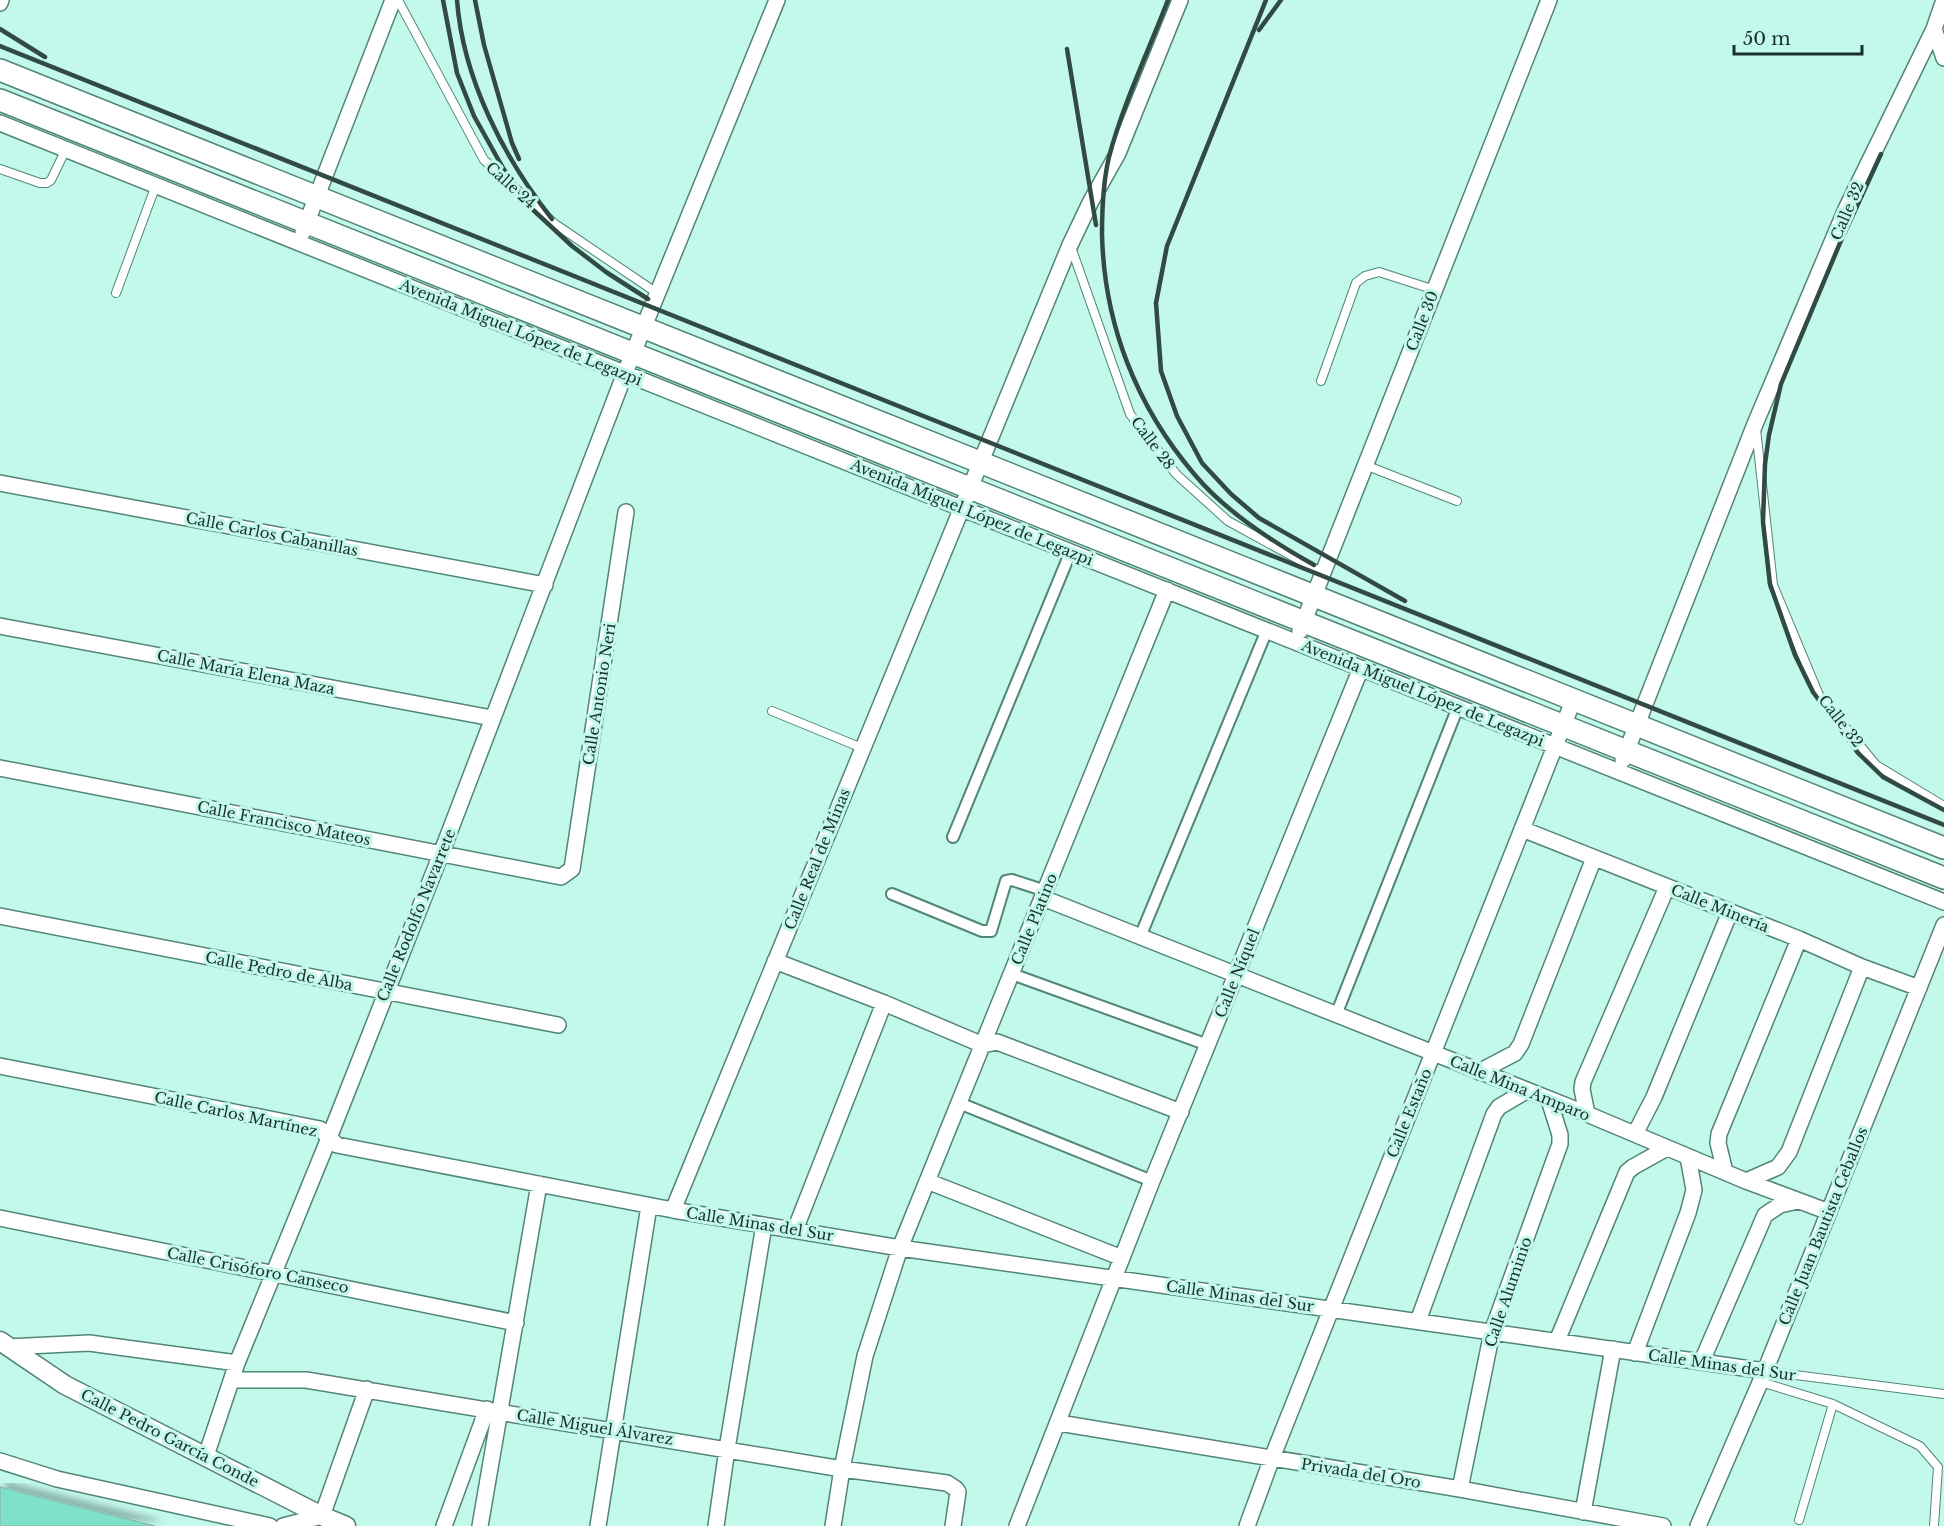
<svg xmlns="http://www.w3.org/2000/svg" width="1944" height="1526" viewBox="0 0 1944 1526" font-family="'Libre Baskerville',serif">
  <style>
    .building { fill: #7ee1c9; stroke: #89beb0; stroke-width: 1.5; filter: url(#shadow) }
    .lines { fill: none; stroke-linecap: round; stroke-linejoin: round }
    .service-casing { stroke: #518578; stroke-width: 10 }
    .pedestrian-casing { stroke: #518578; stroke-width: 14 }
    .minor-casing { stroke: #518578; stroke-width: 18 }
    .tertiary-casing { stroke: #518578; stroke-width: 21 }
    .secondary-casing { stroke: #518578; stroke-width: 24 }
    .service { stroke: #fff; stroke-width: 8 }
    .pedestrian { stroke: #fff; stroke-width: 10 }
    .minor { stroke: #fff; stroke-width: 15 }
    .tertiary { stroke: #fff; stroke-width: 18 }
    .secondary { stroke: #fff; stroke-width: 21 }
    .rail { stroke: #314a44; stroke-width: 4.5 }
    .labels { text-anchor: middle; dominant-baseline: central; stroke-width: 6; stroke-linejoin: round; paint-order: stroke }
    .street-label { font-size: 15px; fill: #1b302b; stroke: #c2f9ea }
  </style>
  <defs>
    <filter id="shadow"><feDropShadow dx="5.5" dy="-5.5" stdDeviation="3" flood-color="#0004"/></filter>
  </defs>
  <rect width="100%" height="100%" fill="#c2f9ea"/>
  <path class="building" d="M0,1487L155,1526H0Z"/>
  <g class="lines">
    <g class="service-casing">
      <path id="service" d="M398,0L484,160L555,224L657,293
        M0,169L40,183H47L51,180L66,149
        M1071,247L1130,414L1176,474L1228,521L1323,573
        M116,293L156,185
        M1321,381L1356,283L1365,276L1379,272L1435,290
        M1756,429L1773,585L1819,695L1876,765L1944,806
        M1365,465L1457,501
        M772,711L862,748
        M1765,1371L1944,1394
        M1761,1382L1833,1404L1920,1446L1938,1467L1934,1526
        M1799,1520L1833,1404"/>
    </g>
    <g class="pedestrian-casing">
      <path id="pedestrian" d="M953,837L1071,551
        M892,894L982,931H991L1006,881L1012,880L1046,891
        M1140,937L1267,630
        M1012,974L1208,1045
        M1336,1015L1458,707
        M959,1103L1152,1181"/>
    </g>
    <g class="minor-casing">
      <path id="minor" d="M0,3L1,0
        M1934,29L1944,58
        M0,123L1944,902
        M303,232L393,0
        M0,483L545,585
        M0,626L492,718
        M1300,631L1549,0
        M1623,760L1755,424L1846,209L1934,29L1944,0
        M0,768L561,877L572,869L626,512
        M1522,829L1799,939L1862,967L1919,988
        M1043,898L1587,1114L1746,1181L1829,1212
        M0,916L558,1025
        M775,961L884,1003L983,1045L997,1042L1181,1112
        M0,1066L320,1129L337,1145L673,1210L900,1248L1765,1371
        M1479,1072L1515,1053L1521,1044L1594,858
        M1587,1114L1582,1089L1583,1082L1667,887
        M1635,1134L1654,1097L1730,912
        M1725,1172L1718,1143L1719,1134L1799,939
        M927,1181L1122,1258
        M1746,1181L1778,1167L1789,1152L1862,967
        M673,1210L1070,245L1091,201L1118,153L1180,0
        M0,1218L516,1323
        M795,1230L884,1003
        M1418,1321L1494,1114L1499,1107L1526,1091
        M1557,1341L1627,1172L1633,1167L1667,1148
        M7,1347L89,1343L237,1363
        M1635,1353L1688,1213L1694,1190L1688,1157
        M1702,1361L1765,1215L1780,1205L1798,1201
        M232,1380H306L842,1469L947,1483L956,1489L958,1492L953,1526
        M1059,1423L1460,1489L1663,1526
        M206,1456L237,1363L329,1138L441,854L625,373L777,0
        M0,1461L57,1479L270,1526
        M1460,1489L1492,1332L1560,1144V1135L1549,1100
        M1583,1512L1613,1349
        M283,1526L322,1516L367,1389
        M444,1526L487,1409
        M480,1526L539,1184
        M598,1526L649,1206
        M716,1526L727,1449L764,1225
        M833,1526L842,1469L865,1356L900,1248L1167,590
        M1017,1526L1152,1181L1361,668
        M1247,1526L1272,1458L1573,701
        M1698,1526L1765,1371L1944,925"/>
    </g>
    <g class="tertiary-casing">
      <path id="tertiary" d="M0,1341L65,1385L322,1516L346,1526"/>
    </g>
    <g class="secondary-casing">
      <path id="secondary" d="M0,70L1944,848
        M0,100L1944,878"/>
    </g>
    <use href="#service" class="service"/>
    <use href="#pedestrian" class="pedestrian"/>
    <use href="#minor" class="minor"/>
    <use href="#tertiary" class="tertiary"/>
    <use href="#secondary" class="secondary"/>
    <path class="rail" d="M443,0L457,73L474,116L503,168L530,207L572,246L606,272L648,299
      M457,0C463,79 504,158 552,219
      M475,0L484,45L512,143L519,159
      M1168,0C1148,52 1123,104 1109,157C1103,182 1102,209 1102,234C1104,324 1136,406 1195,475C1226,512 1271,541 1314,565
      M1266,0L1167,246L1156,303L1161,371L1177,416L1202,463L1231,494L1259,518L1405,601
      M0,29L45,57
      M1259,30L1281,0
      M0,46L1944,825
      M1067,49L1096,225
      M1881,154L1840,243L1781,384L1769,435L1765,464L1763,522L1770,584L1795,655L1813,692L1858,753L1883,777L1944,810"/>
  </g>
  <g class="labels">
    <g class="street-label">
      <text transform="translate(511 185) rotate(42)">Calle 24</text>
      <text transform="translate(1847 211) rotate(-67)">Calle 32</text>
      <text transform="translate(1422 321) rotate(-69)">Calle 30</text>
      <text transform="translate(521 332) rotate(22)">Avenida Miguel López de Legazpi</text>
      <text transform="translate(1153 443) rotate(53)">Calle 28</text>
      <text transform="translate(972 512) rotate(22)">Avenida Miguel López de Legazpi</text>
      <text transform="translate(272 534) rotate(11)">Calle Carlos Cabanillas</text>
      <text transform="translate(246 672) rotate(11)">Calle María Elena Maza</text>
      <text transform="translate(1423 693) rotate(22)">Avenida Miguel López de Legazpi</text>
      <text transform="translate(599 694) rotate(-81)">Calle Antonio Neri</text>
      <text transform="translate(1841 721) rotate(52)">Calle 32</text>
      <text transform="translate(284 823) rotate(11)">Calle Francisco Mateos</text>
      <text transform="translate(817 859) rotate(-68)">Calle Real de Minas</text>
      <text transform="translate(1720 908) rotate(22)">Calle Minería</text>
      <text transform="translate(416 915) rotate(-68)">Calle Rodolfo Navarrete</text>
      <text transform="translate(1034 919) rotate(-68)">Calle Platino</text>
      <text transform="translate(279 971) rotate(11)">Calle Pedro de Alba</text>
      <text transform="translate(1237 973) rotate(-68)">Calle Níquel</text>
      <text transform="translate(1520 1088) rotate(22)">Calle Mina Amparo</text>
      <text transform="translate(1409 1113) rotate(-68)">Calle Estaño</text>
      <text transform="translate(236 1114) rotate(12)">Calle Carlos Martínez</text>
      <text transform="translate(760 1224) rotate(9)">Calle Minas del Sur</text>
      <text transform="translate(1823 1226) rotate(-68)">Calle Juan Bautista Ceballos</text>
      <text transform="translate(258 1270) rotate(11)">Calle Crisóforo Canseco</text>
      <text transform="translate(1508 1292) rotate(-71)">Calle Aluminio</text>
      <text transform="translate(1240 1296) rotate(8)">Calle Minas del Sur</text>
      <text transform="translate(1722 1365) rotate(8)">Calle Minas del Sur</text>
      <text transform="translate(595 1427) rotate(9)">Calle Miguel Álvarez</text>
      <text transform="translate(170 1438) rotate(27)">Calle Pedro García Conde</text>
      <text transform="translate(1361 1473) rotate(9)">Privada del Oro</text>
    </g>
  </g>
  <path d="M1734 45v9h128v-9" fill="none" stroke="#1b302b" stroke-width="3"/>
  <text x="1743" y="45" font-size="18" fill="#1b302b" stroke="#c2f9ea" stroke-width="4.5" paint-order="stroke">50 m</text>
</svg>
